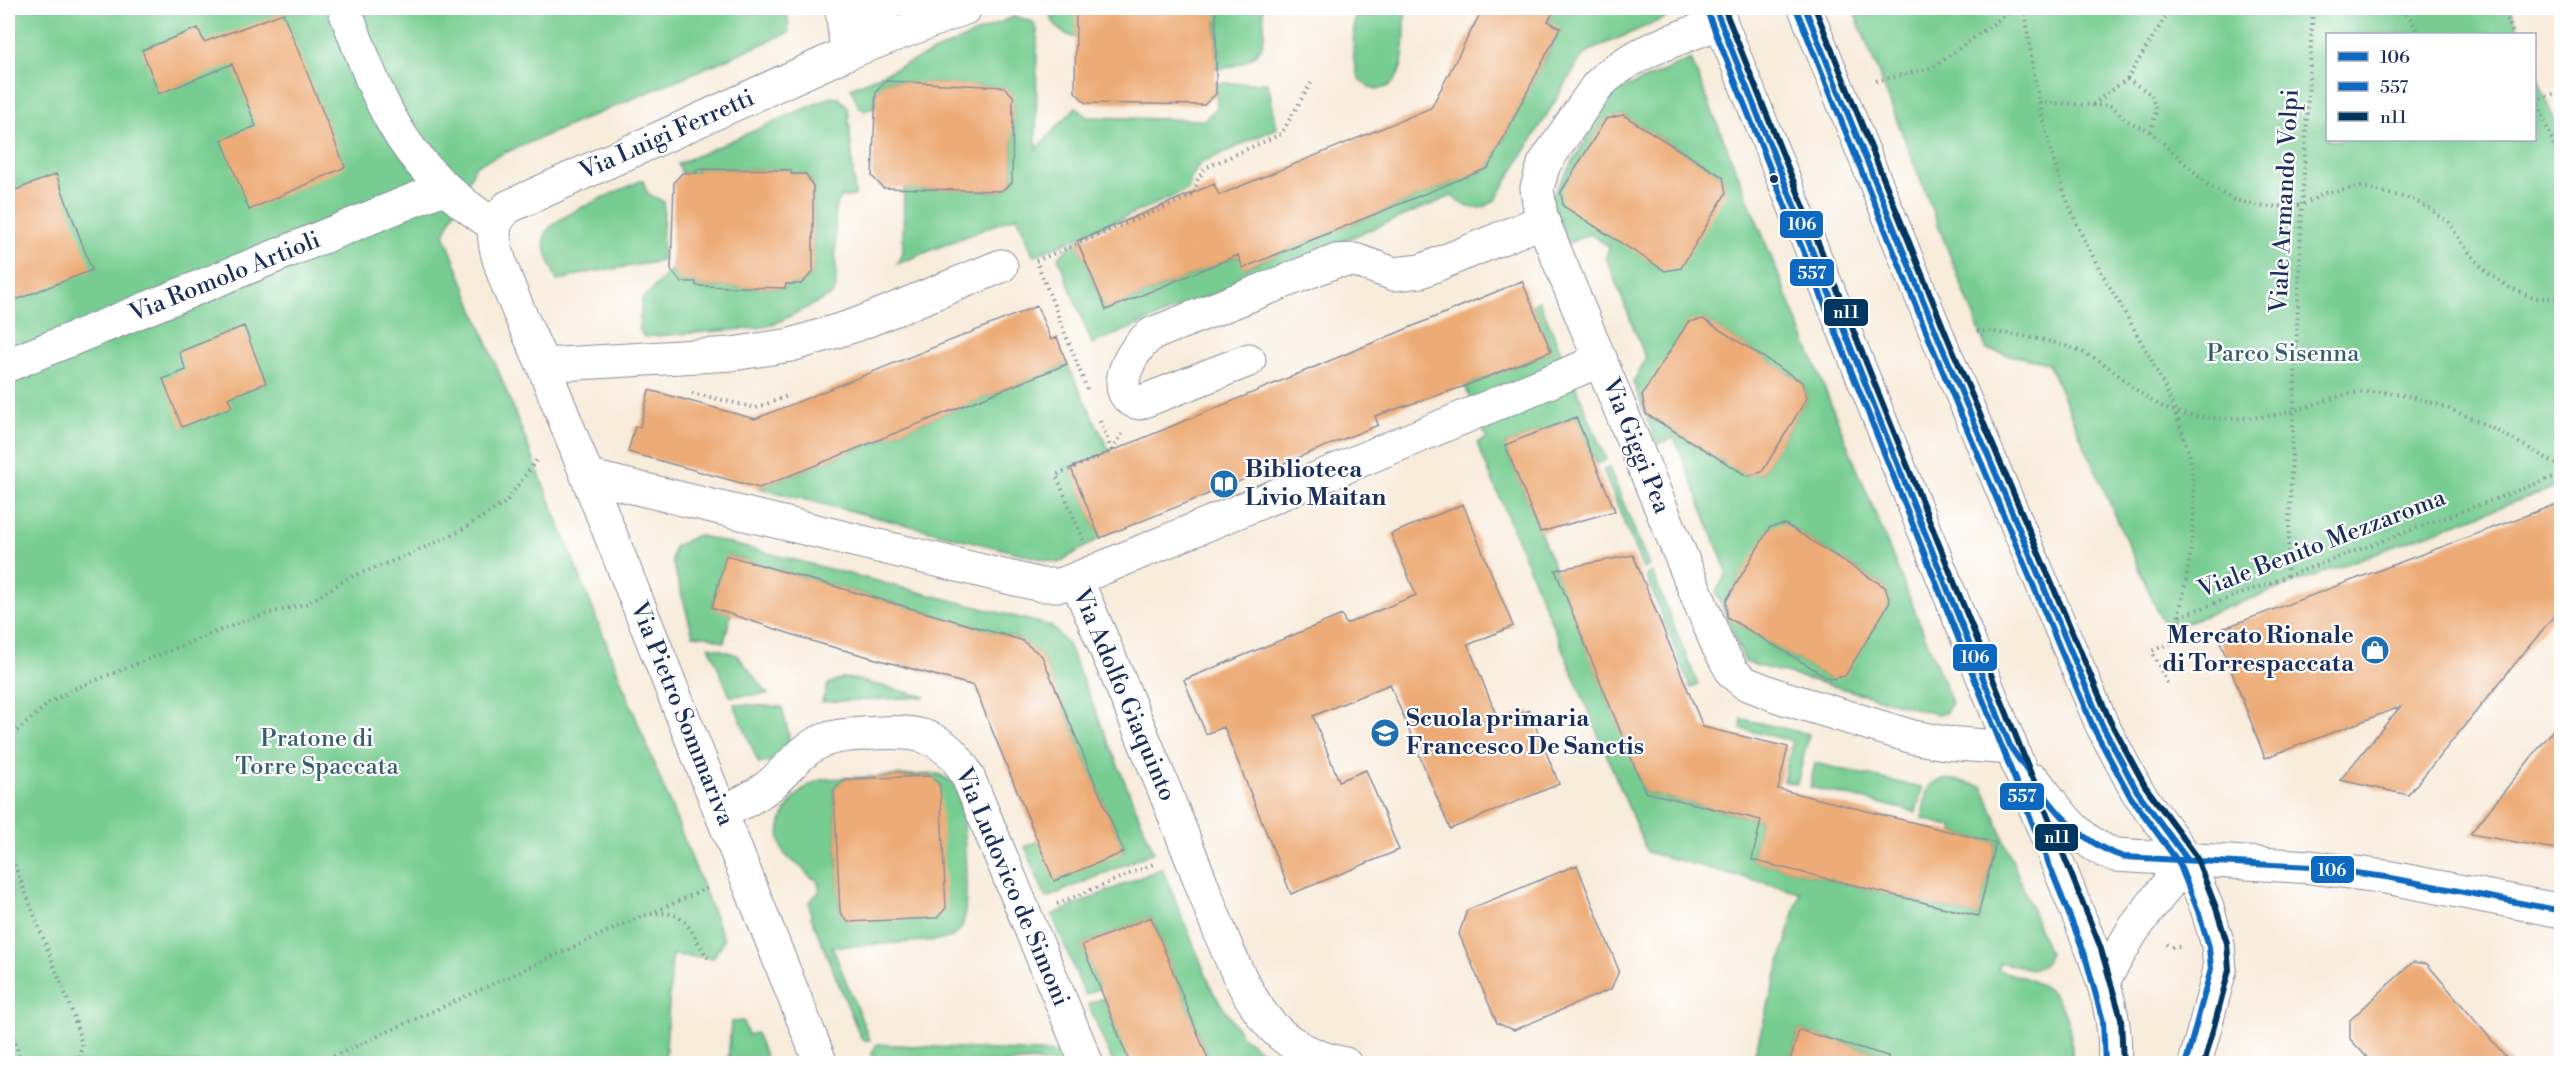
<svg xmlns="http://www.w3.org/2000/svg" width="2569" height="1071" viewBox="0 0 2569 1071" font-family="'Libre Bodoni',serif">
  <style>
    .green { fill: #77cd91; stroke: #497e78; stroke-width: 1.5; fill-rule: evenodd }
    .building { fill: #edac77 }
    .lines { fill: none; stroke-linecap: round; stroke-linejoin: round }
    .minor-casing { stroke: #8a8e9c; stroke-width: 35 }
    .path { stroke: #8a8e9c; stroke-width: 4; stroke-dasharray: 1.5 4.5; stroke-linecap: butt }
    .minor { stroke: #fff; stroke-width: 33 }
    .bus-1-casing { stroke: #fff; stroke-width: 10 }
    .bus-2-casing { stroke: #fff; stroke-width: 10 }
    .bus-3-casing { stroke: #fff; stroke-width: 10 }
    .bus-1 { stroke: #0c69bf; stroke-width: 6 }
    .bus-2 { stroke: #0c69bf; stroke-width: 6 }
    .bus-3 { stroke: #00365f; stroke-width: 6 }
    .bus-dot { fill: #1b2f5e; stroke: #fff; stroke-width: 2 }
    .labels { text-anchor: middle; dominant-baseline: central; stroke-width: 4.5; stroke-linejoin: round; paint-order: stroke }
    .street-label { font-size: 24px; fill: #1b2f5e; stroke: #fff }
    .park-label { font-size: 24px; fill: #375e6d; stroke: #fff }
    .poi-label { font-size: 24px; font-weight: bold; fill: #1b2f5e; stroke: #fff; text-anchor: start }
    .line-badge { stroke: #fff; stroke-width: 2 }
    .badge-label { font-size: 16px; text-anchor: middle; font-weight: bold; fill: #fff }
  </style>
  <rect width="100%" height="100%" fill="#fff"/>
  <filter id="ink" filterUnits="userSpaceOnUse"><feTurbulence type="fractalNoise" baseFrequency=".0167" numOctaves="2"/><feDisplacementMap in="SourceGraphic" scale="12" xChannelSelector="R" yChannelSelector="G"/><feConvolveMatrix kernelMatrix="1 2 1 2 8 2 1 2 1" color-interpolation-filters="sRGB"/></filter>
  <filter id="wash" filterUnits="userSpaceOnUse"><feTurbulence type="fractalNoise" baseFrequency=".008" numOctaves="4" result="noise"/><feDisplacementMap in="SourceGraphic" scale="24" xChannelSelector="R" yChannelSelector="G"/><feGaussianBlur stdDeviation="1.35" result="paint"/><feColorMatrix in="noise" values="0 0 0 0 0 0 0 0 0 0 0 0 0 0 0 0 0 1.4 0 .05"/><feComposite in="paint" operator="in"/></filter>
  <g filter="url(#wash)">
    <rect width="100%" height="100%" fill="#f8ecdb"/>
    <path class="green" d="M8,8H787L789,32L783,35L476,165L444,234L724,940L713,958L672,955L665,1063H8Z
      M1047,8H1263C1263,18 1266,31 1263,41C1259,60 1233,68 1216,69L1217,22L1205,12L1077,38C1058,33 1054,26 1047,8Z
      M1355,8H1405C1404,29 1411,95 1373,88C1365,86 1359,81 1357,73C1350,54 1355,28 1355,8Z
      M1556,8H1668L1672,15L1589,51L1581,58L1496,199C1481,213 1467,211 1452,196L1092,344L1058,257L1077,241L1106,310L1238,255L1244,268L1488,168L1560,29L1548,21Z
      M1853,8H2510L2521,34H2328V140H2534L2535,70L2561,140V485L2166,630L2048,363L1987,350Z
      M1015,16L1033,22L1037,30L1036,149L1076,107L1087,117L1204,120L1217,108L1216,83H1268L1277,128L1199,164L1191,179L1188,190L1034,256L1017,216L897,264L903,253L904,188L1001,191L1012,183L1013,96L1003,87L886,81L876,92L875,106L865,111L859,107L851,88Z
      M1691,59L1952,703L1945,713L1936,714L1745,662L1716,592L1727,572L1679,449L1674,438L1657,444L1633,382L1646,359L1606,257L1609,246L1590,234L1568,243L1551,198L1614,93ZM1623,115L1723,177L1726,193L1562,192L1606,119ZM1703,319L1802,382L1807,398L1762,472L1747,476L1646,414L1642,395ZM1785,524L1885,587L1890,602L1830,679L1727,617L1726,601Z
      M831,97L839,98L848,107L855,196L841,197L835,208L836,288L832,295L776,323L757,328L644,337L639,329L642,299L671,270L681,282H696L697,286L785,288L786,284H801L813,272V186L806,174H791V170L697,169V173H682L678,164Z
      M643,180L647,193L664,202L662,259L657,262L585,273L557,281C553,268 540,246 546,233C552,217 625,188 643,180Z
      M1539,301L1568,368L1474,408L1465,386L1551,351L1532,305Z
      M1067,364L1110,452L1071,468L1100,538L1058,563L759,488Z
      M1572,377L1606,460L1596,464L1576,417L1505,445L1645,792L1761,820L1752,860L1978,916L1996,843L1953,832L1954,827L1922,819C1924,810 1924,795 1929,787C1939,772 1970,784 1983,787L2049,953C2046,978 2014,966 2000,962L1998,970C2013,974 2030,978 2043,986C2068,1001 2073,1037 2072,1063H1913L1799,1030L1789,1063H1752L1800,892L1647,852L1477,443L1487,439L1478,417Z
      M1609,467L1649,566L1643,569L1603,470Z
      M697,535L1051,626L1068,645L1154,852L1046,898L1025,847L1038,841L1124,852L1042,656L1021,640L727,555L712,607L731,614L724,642L707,636L693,635L672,560L674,547Z
      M1652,572L1698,685L1691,688L1646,575Z
      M709,646L737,655L768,694L730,696Z
      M842,678L853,679L926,697L822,702L828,684Z
      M734,704L782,707L789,736L790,749L778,760L759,764Z
      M1742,719L1809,734L1797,784L1783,781L1793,741L1741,729Z
      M1815,763L1922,788L1916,812L1810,787Z
      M938,774C943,777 951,780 954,784C965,797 970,910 962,926C958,935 949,939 940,940L832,947L870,1040H862L811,917L809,902L820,891L817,879C809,879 806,872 800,866C793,861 787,859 783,851C769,822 798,784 825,779ZM931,776L940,786L848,922L840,912L834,789L845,779Z
      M1162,868L1213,992L1242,1036L1277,1063H1210L1151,917L1082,945L1100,988L1085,995L1052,915Z
      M1104,998L1130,1063H1113L1088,1004Z
      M743,1021L748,1035L756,1033L768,1063H728L731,1022Z
      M877,1044L1057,1053L1063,1054L1067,1063H1042L1039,1061L990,1064L896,1063C891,1053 883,1057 874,1059L871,1055Z"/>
    <g id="blocks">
      <path class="building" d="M1076,8H1216V94L1204,105L1086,103L1075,92Z
        M1483,8H1556L1548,21L1560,28L1488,168L1243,268L1238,255L1106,310L1077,241L1214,184L1219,195L1431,108Z
        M283,13L345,167L249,210L222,140L256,126L232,64L159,94L142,50L198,28L204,42Z
        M886,81L1004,87L1013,96L1012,183L1001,191L883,188L872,176L876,92Z
        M1623,115L1723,177L1726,193L1681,268L1665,271L1563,206L1561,192L1606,119Z
        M697,169L791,170V174H806L813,186V272L801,284H786L785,288L696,286V282H681L671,270L674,182L682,173H697Z
        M56,174L92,270L8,303V193Z
        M1522,281L1551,351L1465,386L1375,416L1378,425L1100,538L1071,468Z
        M1037,306L1051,340L1057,337L1067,364L759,488L628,452L635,426L640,427L649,390L755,419Z
        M1703,319L1802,382L1807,398L1762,472L1747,476L1646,414L1642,395L1688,322Z
        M244,326L266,383L228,398L232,407L182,427L163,379L186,370L179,352Z
        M1576,417L1615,511L1540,532L1505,445Z
        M2562,502V606L2408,795L2340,780L2400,707L2265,758L2216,631Z
        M1463,504L1513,626L1468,645L1499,722L1529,710L1559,784L1450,829L1390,684L1313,716L1339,781L1366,770L1399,850L1291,894L1224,727L1206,734L1184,680L1342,615L1346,624L1416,595L1391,534Z
        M1785,524L1885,587L1890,602L1845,676L1830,679L1727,617L1726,601L1770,527Z
        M726,555L1021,640L1042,656L1124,852L1054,881L974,686L818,643L712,608Z
        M1633,555L1703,727L1788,747L1778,789L1996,843L1978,916L1752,860L1761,820L1645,792L1555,570Z
        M2562,719V850L2470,834Z
        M931,776L940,785L946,908L937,918L848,922L840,912L834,789L845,779Z
        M1577,865L1619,971L1611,989L1514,1030L1497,1023L1459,934L1467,910Z
        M1151,917L1210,1064H1130L1104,998L1082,945Z
        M2413,962L2427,964L2512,1064H2373L2350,1039V1020Z
        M1799,1030L1888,1056L1887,1064H1789Z"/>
    </g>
  </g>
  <g filter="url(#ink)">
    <use href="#blocks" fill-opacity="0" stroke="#8a8e9c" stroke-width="1.5"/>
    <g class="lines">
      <g class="minor-casing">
        <path id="minor" d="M344,8C383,110 399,163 495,226
          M842,8L847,53
          M1715,8L2092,949C2105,986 2118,1024 2114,1064
          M1805,8L1940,342L2102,725L2137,791L2187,859L2207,908L2218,945L2220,970L2195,1064
          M1721,22C1679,39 1629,52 1597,86L1544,164L1537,188L1541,217L1718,646L1733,673L1745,683L1778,696L1913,737L1945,743L2011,748
          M847,53L864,28L883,8
          M1249,360L1139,403C1105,395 1133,346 1152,334L1336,261L1355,260L1394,274L1421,271L1543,221
          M8,365L443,188
          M543,365L732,354L791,345L856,325L1001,266
          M587,476L1041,585H1060L1076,579C1115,669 1153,760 1189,852C1210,903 1228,964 1259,1010C1279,1040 1310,1057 1345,1064
          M1076,579L1601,360
          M2035,781C2058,811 2079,843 2115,855L2311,867L2386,877L2562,911
          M722,812C739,805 755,797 770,785C785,772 797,755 814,745C829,736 846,735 863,734C909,730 945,730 968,777L1087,1064
          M2103,981L2133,930L2187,859
          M821,1064L543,365C531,336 488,254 495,226C497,218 503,212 508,207L847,53L965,8"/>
      </g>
      <path class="path" d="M2025,8C2033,77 2045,149 2073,215C2104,288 2156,352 2181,429C2184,440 2190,452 2191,464C2198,514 2190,568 2178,617
        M2395,8L2410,18L2420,34
        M2503,8L2513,34
        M2127,79L2152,95L2156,112L2151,132
        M1876,81L1932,68L2004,16L2019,8
        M2534,93L2562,166
        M2535,100L2562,91
        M2039,102L2092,105L2127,79L2171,8
        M2092,105L2112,106L2127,121L2151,132L2207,184L2234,200L2265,207L2302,205L2325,193L2362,187L2411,199L2431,209L2449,223L2464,246L2485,271L2510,288L2535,298H2562
        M1036,261L1194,195L1197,181L1205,168L1281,134L1311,83
        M1038,265L1087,389
        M1977,331C2015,333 2073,342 2104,364C2127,380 2148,404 2176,412C2212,422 2257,420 2293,411C2313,406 2334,396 2354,393C2424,384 2503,434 2562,467
        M692,393L756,408L787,396
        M1100,421L1112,451
        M1083,540L1056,475L1112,451L1122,434
        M2287,576L2302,205L2313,8
        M2167,683L2152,651L2180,639L2178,617L2562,474
        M8,739L49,703L74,689L248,619L308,603L348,578L406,556L458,532L505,503L538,458
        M8,848L73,1014L82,1044L79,1058L70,1064
        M1057,904L1156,863
        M656,911L708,888
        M2167,944L2170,947H2180
        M8,1020L22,1064
        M317,1064L642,916C687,906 685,924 708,958"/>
      <use href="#minor" class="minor"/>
      <g class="bus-1-casing">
        <path id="bus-1" d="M1715,8L2011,748C2042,792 2070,840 2124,857L2311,867L2386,877L2562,911
          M1805,8L1940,342L2102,725L2137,791L2187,859"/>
      </g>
      <g class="bus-2-casing">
        <path id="bus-2" d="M1707,11L2084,952L2103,1021L2105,1064
          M1797,11L1932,346L2094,729L2130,796L2179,863L2198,911L2209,947L2211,969L2186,1062"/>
      </g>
      <g class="bus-3-casing">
        <path id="bus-3" d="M1724,8L2100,946L2121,1018L2123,1064
          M1815,8L1948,339L2110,721L2145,786L2195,854L2215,905L2227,943L2229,970L2204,1064"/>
      </g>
      <use href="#bus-1" class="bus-1"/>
      <use href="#bus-2" class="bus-2"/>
      <use href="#bus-3" class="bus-3"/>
    </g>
  </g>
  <defs>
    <g id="library-disc" transform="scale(1.5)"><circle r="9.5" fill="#1f6fb2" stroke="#fff"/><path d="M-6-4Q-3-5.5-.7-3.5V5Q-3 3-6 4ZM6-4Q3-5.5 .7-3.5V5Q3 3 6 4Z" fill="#fff"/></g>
    <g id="shop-disc" transform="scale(1.5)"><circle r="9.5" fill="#1f6fb2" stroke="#fff"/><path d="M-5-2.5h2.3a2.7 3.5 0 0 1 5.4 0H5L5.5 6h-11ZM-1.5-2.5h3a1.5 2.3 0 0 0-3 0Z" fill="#fff"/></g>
    <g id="school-disc" transform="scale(1.5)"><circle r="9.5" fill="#1f6fb2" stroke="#fff"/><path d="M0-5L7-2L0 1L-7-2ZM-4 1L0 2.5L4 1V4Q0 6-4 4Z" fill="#fff"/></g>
  </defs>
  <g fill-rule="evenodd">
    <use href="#library-disc" x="1224" y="484"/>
    <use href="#shop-disc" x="2375" y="650"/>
    <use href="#school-disc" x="1385" y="733"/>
  </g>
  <circle class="bus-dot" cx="1774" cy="179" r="5"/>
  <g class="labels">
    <g class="street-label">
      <text transform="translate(667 135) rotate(-24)">Via Luigi Ferretti</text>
      <text transform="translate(2285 201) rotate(-87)">Viale Armando Volpi</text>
      <text transform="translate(225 277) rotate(-22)">Via Romolo Artioli</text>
      <text transform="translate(1636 446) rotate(68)">Via Giggi Pea</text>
      <text transform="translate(2322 544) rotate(-21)">Viale Benito Mezzaroma</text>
      <text transform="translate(1124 695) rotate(67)">Via Adolfo Giaquinto</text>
      <text transform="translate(682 714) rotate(68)">Via Pietro Sommariva</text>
      <text transform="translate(1012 887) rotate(67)">Via Ludovico de Simoni</text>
    </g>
    <g class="park-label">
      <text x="2283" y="354">Parco Sisenna</text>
      <text x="317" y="739">Pratone di<tspan x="317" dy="28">Torre Spaccata</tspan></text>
    </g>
    <g class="poi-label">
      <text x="1245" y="470">Biblioteca<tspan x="1245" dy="28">Livio Maitan</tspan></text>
      <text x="2354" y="636" text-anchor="end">Mercato Rionale<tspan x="2354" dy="28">di Torrespaccata</tspan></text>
      <text x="1406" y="719">Scuola primaria<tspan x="1406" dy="28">Francesco De Sanctis</tspan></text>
    </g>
  </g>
  <g class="line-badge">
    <rect x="1779" y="210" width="45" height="29" rx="6" fill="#0c69bf"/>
    <rect x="1789" y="258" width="46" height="29" rx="6" fill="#0c69bf"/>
    <rect x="1823" y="298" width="46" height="29" rx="6" fill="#00365f"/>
    <rect x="1952" y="643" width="46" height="29" rx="6" fill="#0c69bf"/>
    <rect x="1999" y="782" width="46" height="29" rx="6" fill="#0c69bf"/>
    <rect x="2034" y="823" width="45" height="29" rx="6" fill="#00365f"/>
    <rect x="2310" y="855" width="45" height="29" rx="6" fill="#0c69bf"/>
  </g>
  <g class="badge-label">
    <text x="1802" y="230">106</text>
    <text x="1812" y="279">557</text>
    <text x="1846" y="318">n11</text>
    <text x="1975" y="663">106</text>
    <text x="2022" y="802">557</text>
    <text x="2057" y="843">n11</text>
    <text x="2332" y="876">106</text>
  </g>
  <rect width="2569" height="1071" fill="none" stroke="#fff" stroke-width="30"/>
  <rect x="2326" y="33" width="210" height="108" fill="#ffffff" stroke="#a4acbf" stroke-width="1.5"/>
  <rect x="2338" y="52" width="30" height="9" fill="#0c69bf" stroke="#a4acbf" stroke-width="1.5"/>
  <text x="2380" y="63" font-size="18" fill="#1b2f5e">106</text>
  <rect x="2338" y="82" width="30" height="9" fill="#0c69bf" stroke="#a4acbf" stroke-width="1.5"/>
  <text x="2380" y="93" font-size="18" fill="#1b2f5e">557</text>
  <rect x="2338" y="112" width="30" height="9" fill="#00365f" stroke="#a4acbf" stroke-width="1.5"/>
  <text x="2380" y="123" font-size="18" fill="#1b2f5e">n11</text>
</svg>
